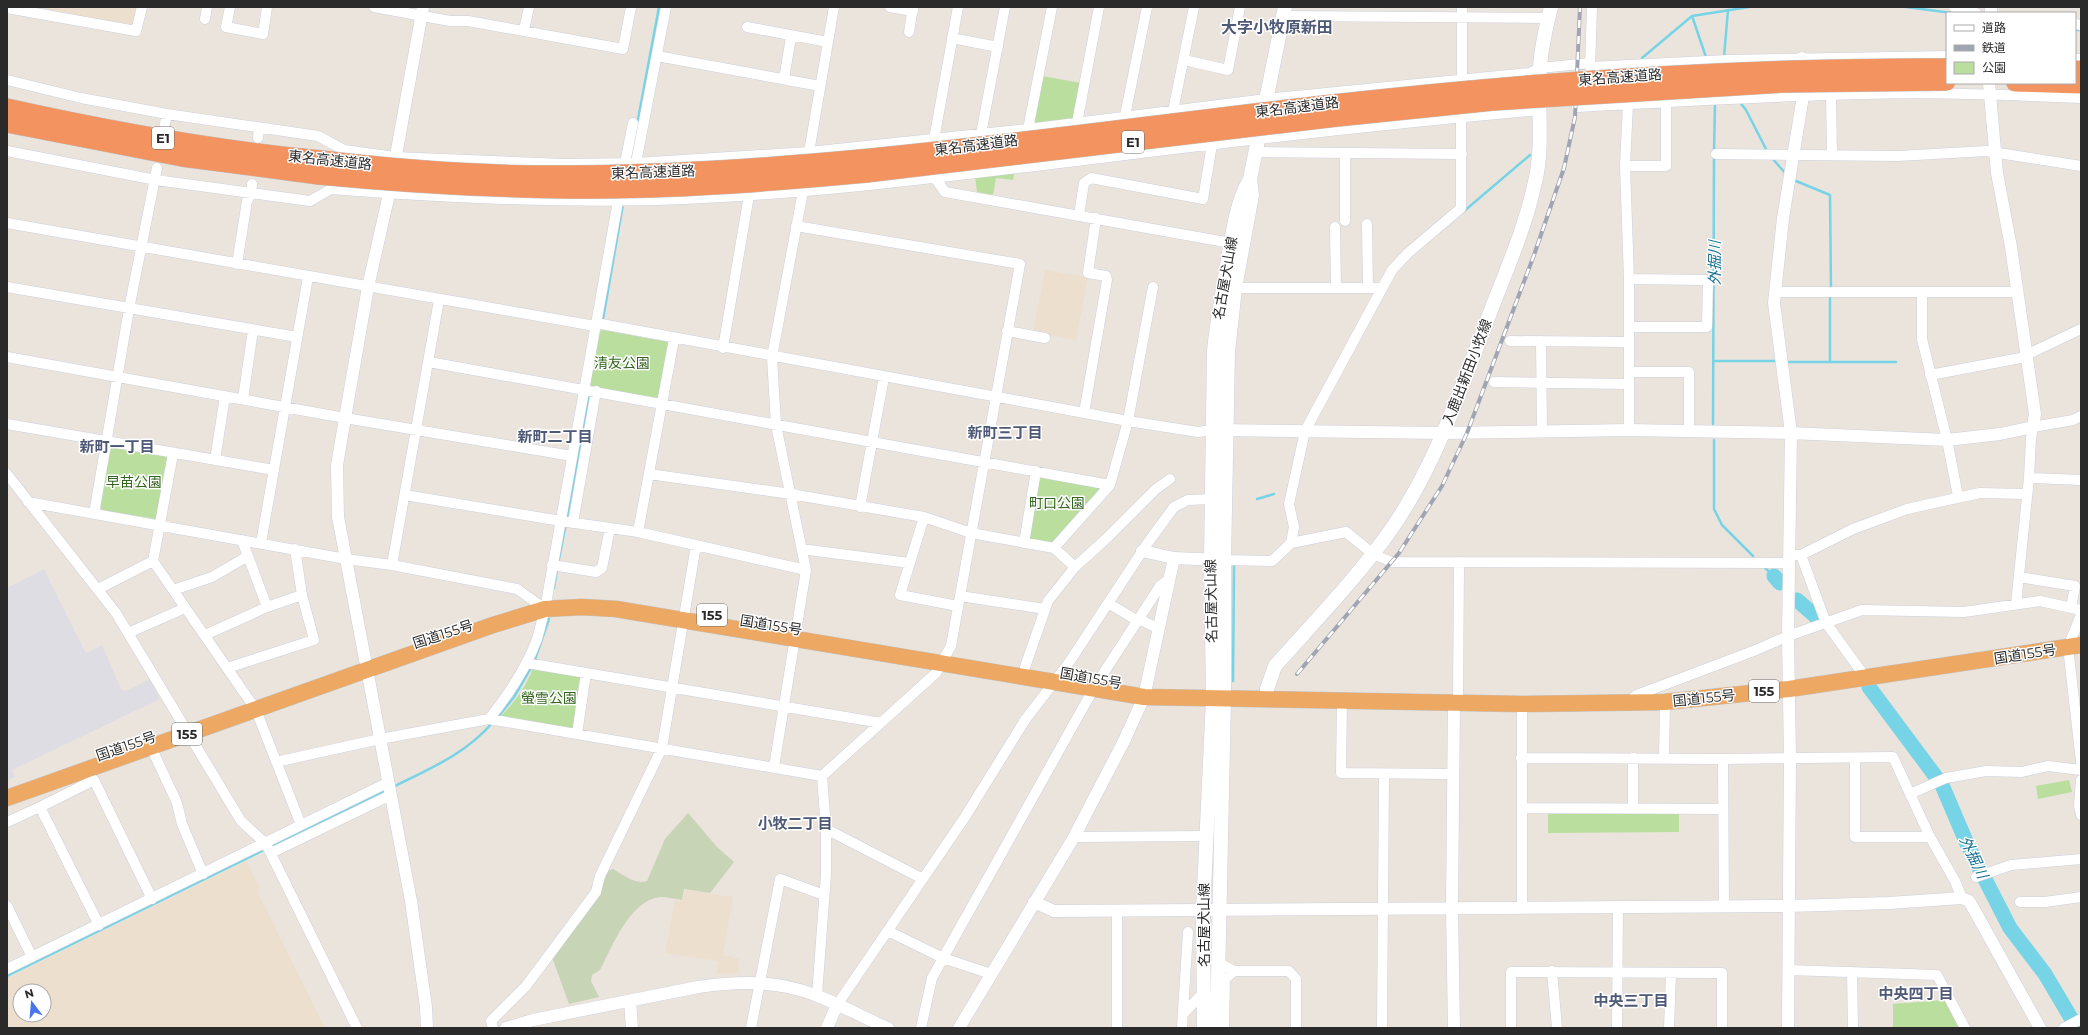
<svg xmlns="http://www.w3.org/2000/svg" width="2088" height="1035" viewBox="0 0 2088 1035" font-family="Montserrat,'Noto Sans JP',sans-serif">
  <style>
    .industrial { fill: #dfdde4 }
    .education { fill: #ecdfce; fill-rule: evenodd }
    .green { fill: #b9de9d }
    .cemetery { fill: #c7d4b5 }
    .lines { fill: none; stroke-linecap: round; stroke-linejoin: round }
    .stream { stroke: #77d3e6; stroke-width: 2.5 }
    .river { stroke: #77d3e6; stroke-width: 15 }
    .minor-casing { stroke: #ccd0db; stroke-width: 11 }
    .tertiary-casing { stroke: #ccd0db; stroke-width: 13 }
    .secondary-casing { stroke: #ccd0db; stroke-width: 15 }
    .trunk-casing { stroke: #c3c3c3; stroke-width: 17 }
    .motorway-casing { stroke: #c3c3c3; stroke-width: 18 }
    .minor { stroke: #fff; stroke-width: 10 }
    .tertiary { stroke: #fff; stroke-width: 12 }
    .secondary { stroke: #fff; stroke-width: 14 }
    .trunk { stroke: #eda863; stroke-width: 16 }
    .motorway { stroke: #f39360; stroke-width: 17 }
    .rail-casing { stroke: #a0a5b3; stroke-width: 4 }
    .rail { stroke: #fff; stroke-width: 2.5; stroke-dasharray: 8; stroke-linecap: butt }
    .motorway-bridge-casing { stroke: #c3c3c3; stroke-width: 18; stroke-linecap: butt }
    .motorway-bridge { stroke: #f39360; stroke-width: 17 }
    .labels { text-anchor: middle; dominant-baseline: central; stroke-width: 3; stroke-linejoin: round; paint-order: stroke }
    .shield { fill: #fff; stroke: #6a6a6a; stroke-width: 1 }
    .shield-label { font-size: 13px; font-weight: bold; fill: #2a2a2a }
    .street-label { font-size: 14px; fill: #2a2a2a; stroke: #fff }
    .park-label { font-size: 14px; fill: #33631f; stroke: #fff }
    .water-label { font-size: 15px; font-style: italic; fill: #167292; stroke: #fff }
    .neighbourhood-label { font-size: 15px; font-weight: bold; fill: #4e5978; stroke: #fff }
    .quarter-label { font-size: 16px; font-weight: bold; fill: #4e5978; stroke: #fff }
  </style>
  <rect width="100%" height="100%" fill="#ebe4dd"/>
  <path class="industrial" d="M44,569L86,653L102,645L121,689L126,691L150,679L160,699L12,770L15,777L7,780V588Z"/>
  <path class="education" d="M34,7H139L134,26Z
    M1045,270L1088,277L1076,340L1033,332Z
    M246,861L259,886L258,893L325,1028H7V978ZM20,991H44V1015H20Z
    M685,890L733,897L723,955L739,959L738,973L717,974L718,961L665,953L675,900L682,901Z"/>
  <path class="green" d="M1042,76L1081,83L1074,118L1033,123Z
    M1015,170L1013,180L996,178L993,195L977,192L975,176Z
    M603,330L668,342L671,345L658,399L588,386L597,333Z
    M114,447L166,456L168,459L158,517L156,519L102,510L100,506L111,448Z
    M1040,476L1099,487L1101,491L1053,543L1029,540L1037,479Z
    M533,668L580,676L582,680L575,727L571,730L500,717C514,703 526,687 533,668Z
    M2069,780L2072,792L2038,799L2036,786Z
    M1548,814H1679V832L1548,833Z
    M1945,1000L1961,1028H1893V1004Z"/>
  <path class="cemetery" d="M688,813L717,847L734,862L710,893L684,889L682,900C675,899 667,897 660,897C630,900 612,947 600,970L592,975L591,981L599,997L569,1004L552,957L603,873L613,869C623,875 636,885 647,881L665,839Z"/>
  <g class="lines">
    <path class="stream" d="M1906,7L1952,13
      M1692,16L1706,57
      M2075,30H2081
      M1724,57L1728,10
      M1642,58L1692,16L1749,7
      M1739,101L1746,110L1767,151
      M637,125L659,7
      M1714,152L1715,103
      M1771,157L1786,174
      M1796,181L1830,195L1831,289
      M1463,212L1530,155
      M603,319L623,204
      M1714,361H1776
      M1786,362H1830V294
      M1830,362H1896
      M1713,424L1714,157
      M1714,440V509L1722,525L1753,556
      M1257,499L1274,494
      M567,518L589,395
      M558,564L566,523
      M1765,568L1774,576
      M554,588L557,569
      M534,662L549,619
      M1233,681L1234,565
      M498,717L514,697L532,666
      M393,787C429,769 466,754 493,722
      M270,847L386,790
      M7,976L266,849"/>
    <path class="river" d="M1774,576L1780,583
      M1797,600L1821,621
      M1869,687L1942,785L1968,846L2010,928L2045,974L2077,1028"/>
    <g class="minor-casing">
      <path id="minor" d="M230,7L226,27L263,34L267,7
        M374,7L450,21H468L623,49L631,7
        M890,7L913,11
        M1592,7L1590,67L1727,60L1947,56
        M1954,7L1976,13
        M7,8L136,31L142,7
        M1284,16L1549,18
        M205,19L207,7
        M2075,24L2081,25
        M747,27L828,42
        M524,30L529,7
        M909,32L913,7
        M952,38L998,47
        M657,56L820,86
        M2075,59H2081
        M1184,60L1228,70L1240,7
        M784,79L791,37
        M7,80L81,98L167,114L318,136L344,150L395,157L565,164L636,163L809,152L1028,129L1266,99L1530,73L1540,68L1590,63
        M1462,85V7
        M1831,95L1832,155
        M1628,104L1625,166L1629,279V430
        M1577,107C1672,102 1768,96 1864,94C1936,92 2009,95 2081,98
        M1173,111L1194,7
        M1125,116L1147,7
        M1077,123L1099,7
        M1028,129L1052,7
        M163,133L167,114
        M981,134L1005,7
        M258,138L259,128
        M933,145L958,7
        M7,151L156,180L310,201L331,189C448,198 566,204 684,199C826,193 967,174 1109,157C1252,139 1395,123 1539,110
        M1256,152L1462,154
        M1345,154V221
        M1716,154L1898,156L1986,151L2081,166
        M808,158L834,7
        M625,163L633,123
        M636,163L666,7
        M1625,166H1666V101
        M935,173V178L945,192L1231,243
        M1079,215L1084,183L1091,178L1203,199L1212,144
        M7,223L595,326
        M1367,224L1368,288
        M1335,227L1336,288
        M237,264L247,201L251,194L252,184
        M1629,279L1708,280L1707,327H1629
        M7,287L297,337
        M1235,288H1382
        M1775,292H1922
        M596,323L1128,421L1198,432L1213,430
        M1007,331L1045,338
        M1510,341L1629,342
        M1541,341L1542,432
        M723,348L749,195
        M2026,355L2081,329
        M7,357L345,418L572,456
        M429,362L1110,485
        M1629,372H1689V431
        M1930,375L2026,357
        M1494,382L1629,384
        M243,399L253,330
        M1084,413L1107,280L1106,276L1088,273L1096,218
        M7,424L274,470
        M173,454L153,561L256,710L301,825
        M215,460L225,396
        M7,474L116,613L241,821L265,843L269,850L357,1028
        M649,474L791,494L924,517L971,533L1054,548L1110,485L1128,421L1153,287
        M2029,478L2081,480
        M405,495L561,521L638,532L806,570
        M1958,496L1947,440L1922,339V292H2016
        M28,502L346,559L392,565L517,589L545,609
        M860,507L884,377
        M94,514L129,309L157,168
        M924,517L900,595L958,606
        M573,523L596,391
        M638,532L674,339
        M242,540L267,607
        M261,543L308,277
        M1024,543L1036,471
        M1291,543L1294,527L1289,504L1305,431L1392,270L1408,253L1461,208V111
        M802,551L809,550L909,563
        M1790,555H1801L1853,529L1907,509L1980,493L2027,494
        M1801,555L1826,623L1866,678
        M1224,560L1272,561L1291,543L1346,532L1373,554L1392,562L1790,563
        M392,565L439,300
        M552,565L596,572L602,568L610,528
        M1075,567L1108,537L1156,489L1170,479
        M2019,577L2075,586L2071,608
        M98,589L153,561
        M173,590L212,577L248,556
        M960,596L1045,609
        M1108,603L1138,621
        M2016,604L2029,478L2031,438L2033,427L2073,420L2081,416
        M2081,615L2068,647L2081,762
        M1139,619L1159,629
        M128,633L185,608
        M205,635L267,607L302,595
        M527,663L881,723
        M1025,667L1048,601L1075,567L1054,548
        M227,668L314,640L302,595L295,549
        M1099,680L1160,586L1169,579
        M1342,699L1341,773L1453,774
        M1628,702L1637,695L1756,650L1788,636L1862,610L1964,612L2040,601L2081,610
        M1458,703L1459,562
        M1522,704V908
        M489,719C509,694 526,669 537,639C540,629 542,619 545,609L618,201
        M577,734L586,673
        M151,747L177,803L182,824L203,874
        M1521,758L1723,759L1893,757L1930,837L1955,881L1962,898
        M1633,758V808
        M1664,758L1665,702
        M1855,758V837H1930
        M1723,759L1724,907
        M276,762L380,739L489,719L822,776L936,673L951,646L1020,264L796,226
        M774,767L806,570L776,425L772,357L804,186
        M2081,780L2079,806L2081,815
        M1910,794L1946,778L1986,771L2022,772L2048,766L2081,770
        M1522,808L1723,809
        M7,822L40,807
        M826,829L923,879
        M1074,837L1206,836
        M271,853L391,795
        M1976,877L2011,865L2081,859
        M2020,902H2045L2081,897
        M7,906L32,957
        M1117,910V1028
        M99,925L40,807L94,780L152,899
        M888,931L943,958L991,974
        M1217,962L1234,971H1289L1296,979V1028
        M7,969L389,782
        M1788,970L1937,975L1965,1028
        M1552,971L1557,1028
        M1852,972L1853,1028
        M817,995L826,875V829L822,776
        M837,1005L965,817L1025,720L1068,664L1147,544L1174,507L1188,500L1212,499
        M1183,1014L1204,992
        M493,1028L491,1021L526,986L596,892L600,876L662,748L696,545
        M751,1028L780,879L824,895
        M921,1028L932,978L943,958L1094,688
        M1182,1028L1188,932
        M1224,1028L1225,979L1234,971
        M1382,1028L1384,774
        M1511,1028V972L1722,973V1028
        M1617,1028L1618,907
        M1669,1028L1671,973
        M2064,1028L2081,1019"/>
    </g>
    <g class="tertiary-casing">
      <path id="tertiary" d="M423,7L389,194L368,287L345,418L337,465L338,517L411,901L426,1007L427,1028
        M1991,13V7
        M1218,430L1443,433L1629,430L1791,433L1947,440L2000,434L2033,427L2035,414L2011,247L1997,173L1989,83
        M1142,551L1174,558L1220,560
        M1454,703L1452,908L1454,1028
        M1034,902L1054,911L1789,906L1889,903L1962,898L1969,901L1972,906L2040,1028
        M630,1001L632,1028
        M506,1028L533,1020L698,987C738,981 777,980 815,995C840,1004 863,1018 888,1028
        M827,1028L837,1005
        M959,1028L1074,837L1124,741L1144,697L1174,558
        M1788,1028L1790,758L1788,636L1791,433L1774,303L1783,218L1803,96L1802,58"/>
    </g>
    <g class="secondary-casing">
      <path id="secondary" d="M1267,689L1275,666C1314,622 1356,579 1390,531C1435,467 1460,391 1488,318C1505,273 1525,229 1535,182C1544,145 1537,106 1540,68C1541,48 1546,27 1551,7
        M1204,1028L1203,911L1213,698L1211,560L1214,351C1217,320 1223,290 1228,259C1233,232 1236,203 1250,179
        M1217,1028L1224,698V560L1228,352L1235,288L1252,195L1250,179L1285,7"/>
    </g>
    <g class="trunk-casing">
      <path id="trunk" d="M7,798L493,625L545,609L582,607L616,609L1144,697L1522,704L1665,702L1789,689L2081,645"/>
    </g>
    <g class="motorway-casing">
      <path id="motorway" d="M2075,69H2081
        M2015,83L2081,85
        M7,107C110,130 215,149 321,159
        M7,124L182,158L319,176"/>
    </g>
    <use href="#minor" class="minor"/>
    <use href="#tertiary" class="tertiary"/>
    <use href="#secondary" class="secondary"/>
    <use href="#trunk" class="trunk"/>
    <use href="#motorway" class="motorway"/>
    <g class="rail-casing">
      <path id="rail" d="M1297,674L1399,553L1442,486L1467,433L1534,255L1564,168L1575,117L1580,7"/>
    </g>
    <use href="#rail" class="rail"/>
    <g class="motorway-bridge-casing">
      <path id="motorway-bridge" d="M321,159C405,169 490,175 574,174C829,172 1081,131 1333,103C1537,80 1742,66 1947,67
        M319,176C403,184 486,189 570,190C669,191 768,183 866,174L1337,118L1493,102L1783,84L1947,82"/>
    </g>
    <use href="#motorway-bridge" class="motorway-bridge"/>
  </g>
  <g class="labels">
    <g class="shield">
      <rect x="152" y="127" width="22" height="22" rx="3"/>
      <rect x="1122" y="131" width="22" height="22" rx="3"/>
      <rect x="697" y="604" width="30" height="22" rx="3"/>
      <rect x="1749" y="680" width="30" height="22" rx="3"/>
      <rect x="172" y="723" width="30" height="22" rx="3"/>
    </g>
    <g class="shield-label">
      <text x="163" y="138">E1</text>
      <text x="1133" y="142">E1</text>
      <text x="712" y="615">155</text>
      <text x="1764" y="691">155</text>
      <text x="187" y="734">155</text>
    </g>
    <g class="street-label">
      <text transform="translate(1620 77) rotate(-4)">東名高速道路</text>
      <text transform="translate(1297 107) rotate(-7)">東名高速道路</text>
      <text transform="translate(976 145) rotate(-7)">東名高速道路</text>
      <text transform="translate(330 160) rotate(6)">東名高速道路</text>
      <text transform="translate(653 172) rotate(-2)">東名高速道路</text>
      <text transform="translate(1225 278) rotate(-80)">名古屋犬山線</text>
      <text transform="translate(1467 372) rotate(-69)">入鹿出新田小牧線</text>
      <text transform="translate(1211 601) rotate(-91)">名古屋犬山線</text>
      <text transform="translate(771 625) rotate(9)">国道155号</text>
      <text transform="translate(443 634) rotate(-18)">国道155号</text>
      <text transform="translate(2025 654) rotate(-9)">国道155号</text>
      <text transform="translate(1091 678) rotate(10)">国道155号</text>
      <text transform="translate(1704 698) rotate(-6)">国道155号</text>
      <text transform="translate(126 746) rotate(-19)">国道155号</text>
      <text transform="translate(1204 925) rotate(-90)">名古屋犬山線</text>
    </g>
    <g class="park-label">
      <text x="622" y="363">清友公園</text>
      <text x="134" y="482">早苗公園</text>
      <text x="1057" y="503">町口公園</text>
      <text x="549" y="698">螢雪公園</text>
    </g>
    <g class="water-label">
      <text transform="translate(1714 263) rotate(-90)">外掘川</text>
      <text transform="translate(1974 857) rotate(64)">外掘川</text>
    </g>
    <g class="neighbourhood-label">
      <text x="1005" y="432">新町三丁目</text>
      <text x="555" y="436">新町二丁目</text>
      <text x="117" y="446">新町一丁目</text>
      <text x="795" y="823">小牧二丁目</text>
      <text x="1916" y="993">中央四丁目</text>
      <text x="1631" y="1000">中央三丁目</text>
    </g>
    <g class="quarter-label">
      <text x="1277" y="27">大字小牧原新田</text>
    </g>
  </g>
  <rect width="2088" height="1035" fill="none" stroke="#2a2a2a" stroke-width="16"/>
  <rect x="1946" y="12" width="130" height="72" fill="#ffffff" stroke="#aaaaaa"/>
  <rect x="1954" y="25" width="20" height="6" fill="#ffffff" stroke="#aaaaaa"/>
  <text x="1982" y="32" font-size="12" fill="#2a2a2a">道路</text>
  <rect x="1954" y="45" width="20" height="6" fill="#a0a5b3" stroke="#aaaaaa"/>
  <text x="1982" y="52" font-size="12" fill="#2a2a2a">鉄道</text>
  <rect x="1954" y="62" width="20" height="12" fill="#b9de9d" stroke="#aaaaaa"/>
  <text x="1982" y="72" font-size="12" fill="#2a2a2a">公園</text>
  <g transform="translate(32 1003) rotate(344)"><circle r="19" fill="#ffffff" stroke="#aaaaaa"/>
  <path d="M0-3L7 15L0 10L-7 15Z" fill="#4875ee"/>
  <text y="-6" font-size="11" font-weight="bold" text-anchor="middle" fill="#2a2a2a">N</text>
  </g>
</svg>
